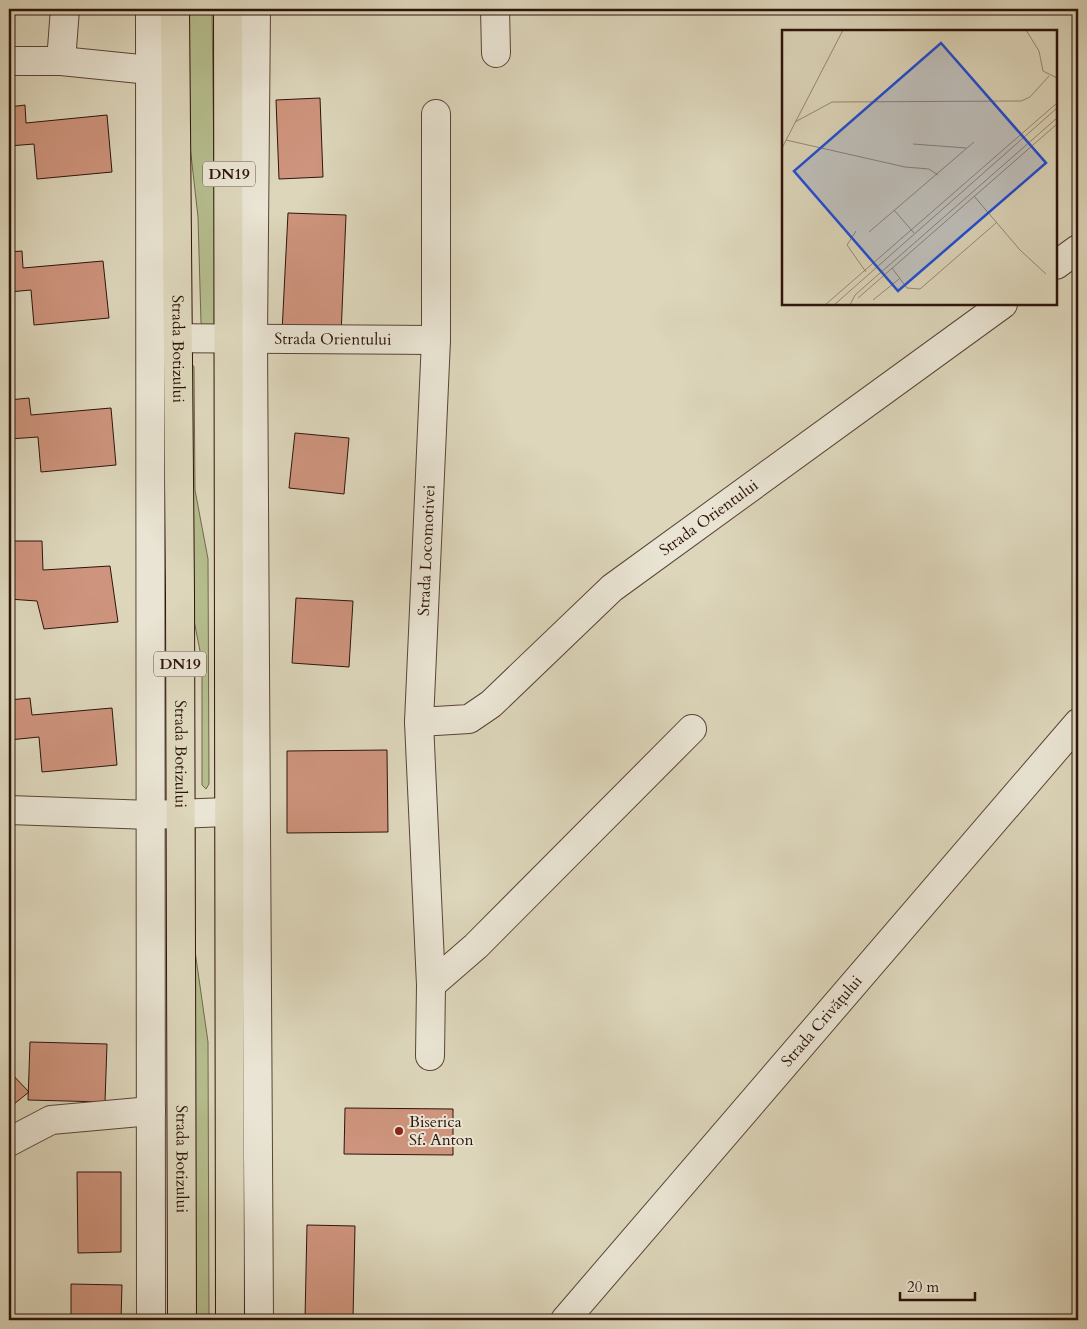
<svg xmlns="http://www.w3.org/2000/svg" width="1087" height="1329" viewBox="0 0 1087 1329" font-family="Cardo,serif">
  <style>
    .green { fill: #b5bd8d; stroke: #72684c }
    .building { fill: #ce947d; stroke: #2e140a }
    .lines { fill: none; stroke-linecap: round; stroke-linejoin: round }
    .minor-casing { stroke: #5a4436; stroke-width: 30 }
    .major-casing { stroke: #2e140a; stroke-width: 30 }
    .minor { stroke: #e9e4d3; stroke-width: 28 }
    .major { stroke: #ddd6bb; stroke-width: 28 }
    .poi-dot { fill: #8f2418; stroke: #e9e4d3; stroke-width: 2 }
    .labels { text-anchor: middle; dominant-baseline: central; stroke-width: 4; stroke-linejoin: round; paint-order: stroke }
    .shield { fill: #e9e4d3; stroke: #665246; stroke-width: 1 }
    .shield-label { font-size: 15px; font-weight: bold; fill: #2e140a }
    .street-label { font-size: 16px; fill: #2e140a; stroke: #e9e4d3 }
    .poi-label { font-size: 16px; fill: #2e140a; stroke: #e9e4d3; text-anchor: start }
    .inset-road { fill: none; stroke: #978874; stroke-width: 1 }
    .view { fill: #1d4ed8; fill-opacity: 0.15; stroke: #1d4ed8; stroke-width: 2.5 }
    .inset-edge { fill: none; stroke: #2e140a; stroke-width: 2.5 }
  </style>
  <rect width="100%" height="100%" fill="#ddd6bb"/>
  <filter id="stains"><feTurbulence type="fractalNoise" baseFrequency=".004" numOctaves="4"/><feColorMatrix values="0 0 0 0 .2 0 0 0 0 .09 0 0 0 0 .02 0 0 0 .5 -.17"/></filter>
  <radialGradient id="worn" r=".72"><stop offset=".6" stop-color="#630" stop-opacity="0"/><stop offset="1" stop-color="#630" stop-opacity=".3"/></radialGradient>
  <path class="green" d="M188,9H212L216,329H205L201,323L198,217L189,137Z
    M192,364L194,367L195,490L208,559L209,784L206,789L202,785V661L186,580Z
    M191,823L195,826L194,944L208,1042L209,1320H190Z"/>
  <path class="building" d="M320,98L323,177L279,179L276,100Z
    M25,105L26,123L107,115L112,172L37,179L34,144L9,146V107Z
    M288,213L346,215L341,335L282,332Z
    M22,251L23,268L103,261L109,318L34,325L31,290L9,292V252Z
    M29,398L31,415L111,408L116,465L41,472L38,437L9,439V400Z
    M295,433L349,438L344,494L289,488Z
    M9,541H42L43,570L110,566L118,622L44,629L37,601L9,599Z
    M296,598L353,601L349,667L292,663Z
    M30,698L32,715L112,708L117,765L42,772L39,737L9,740V700Z
    M387,750L388,832L287,833V751Z
    M30,1042L107,1044L105,1102L28,1100Z
    M9,1071L29,1092L9,1108Z
    M345,1108L453,1109V1155L344,1154Z
    M77,1172H121V1252L78,1253Z
    M307,1225L355,1226L353,1319H305Z
    M71,1284L122,1285L121,1320H71Z"/>
  <g class="lines">
    <g class="minor-casing">
      <g id="minor">
        <path d="M150,9L151,1320"/>
        <path d="M256,9L253,338L259,1320"/>
        <path d="M495,9L496,53"/>
        <path d="M9,61H61L150,70"/>
        <path d="M61,61L65,9"/>
        <path d="M1056,265L1078,249"/>
        <path id="s1" d="M155,338L436,340"/>
        <path id="s2" d="M419,722L469,719L491,704L612,588L1003,304"/>
        <path d="M9,810L151,815L252,811"/>
        <path d="M431,985L476,946L692,729"/>
        <path id="s3" d="M430,1056L431,985L419,722L436,340V114"/>
        <path d="M9,1142L51,1120L151,1111"/>
        <path id="s4" d="M565,1320L1078,723"/>
      </g>
    </g>
    <g class="major-casing">
      <g id="major">
        <path id="s5" d="M175,9L180,594L182,1320"/>
        <path d="M228,9C230,446 228,883 230,1320"/>
      </g>
    </g>
    <use href="#minor" class="minor"/>
    <use href="#major" class="major"/>
  </g>
  <circle class="poi-dot" cx="399" cy="1131" r="5"/>
  <g class="labels">
    <g class="shield">
      <rect x="203" y="161.5" width="52" height="25" rx="4"/>
      <rect x="154" y="651.5" width="52" height="25" rx="4"/>
    </g>
    <g class="shield-label">
      <text x="229" y="174">DN19</text>
      <text x="180" y="664">DN19</text>
    </g>
    <g class="street-label">
      <text stroke="none"><textPath href="#s1" startOffset="178">Strada Orientului</textPath></text>
      <text stroke="none"><textPath href="#s5" startOffset="340">Strada Botizului</textPath></text>
      <text stroke="none"><textPath href="#s2" startOffset="364">Strada Orientului</textPath></text>
      <text stroke="none"><textPath href="#s3" startOffset="506">Strada Locomotivei</textPath></text>
      <text stroke="none"><textPath href="#s5" startOffset="745">Strada Botizului</textPath></text>
      <text stroke="none"><textPath href="#s4" startOffset="394">Strada Crivățului</textPath></text>
      <text stroke="none"><textPath href="#s5" startOffset="1150">Strada Botizului</textPath></text>
    </g>
    <g class="poi-label">
      <text x="409" y="1122">Biserica<tspan x="409" dy="18">Sf. Anton</tspan></text>
    </g>
  </g>
  <g transform="translate(782 30)">
    <rect width="275" height="275" fill="#ddd6bb"/>
    <path class="inset-road" d="M244,0L257,21L261,41L275,48M13,92L50,72L239,71L248,67L267,46M4,110L123,137L147,139L156,145M131,114L184,118M0,118L61,0M192,166L238,220L264,244M112,180L132,203M74,201L65,215L84,242M87,202L192,112M110,238L125,258L138,259L214,193M76,268L275,94M91,270L117,249M43,275L275,73M52,275L275,78M68,275L73,265L275,88"/>
    <path class="view" d="M159,13L264,133L116,261L12,141Z"/>
    <rect width="275" height="275" class="inset-edge"/>
  </g>
  <rect width="1087" height="1329" fill="none" stroke="#ddd6bb" stroke-width="30"/>
  <rect x="10" y="10" width="1067" height="1309" fill="none" stroke="#2e140a" stroke-width="2.5"/>
  <rect x="15" y="15" width="1057" height="1299" fill="none" stroke="#2e140a"/>
  <path d="M900 1292v8h75v-8" fill="none" stroke="#2e140a" stroke-width="2.5"/>
  <text x="907" y="1292" font-size="15" fill="#2e140a" stroke="#e9e4d3" stroke-width="4" paint-order="stroke">20 m</text>
  <rect width="100%" height="100%" filter="url(#stains)"/>
  <rect width="100%" height="100%" fill="url(#worn)"/>
</svg>
